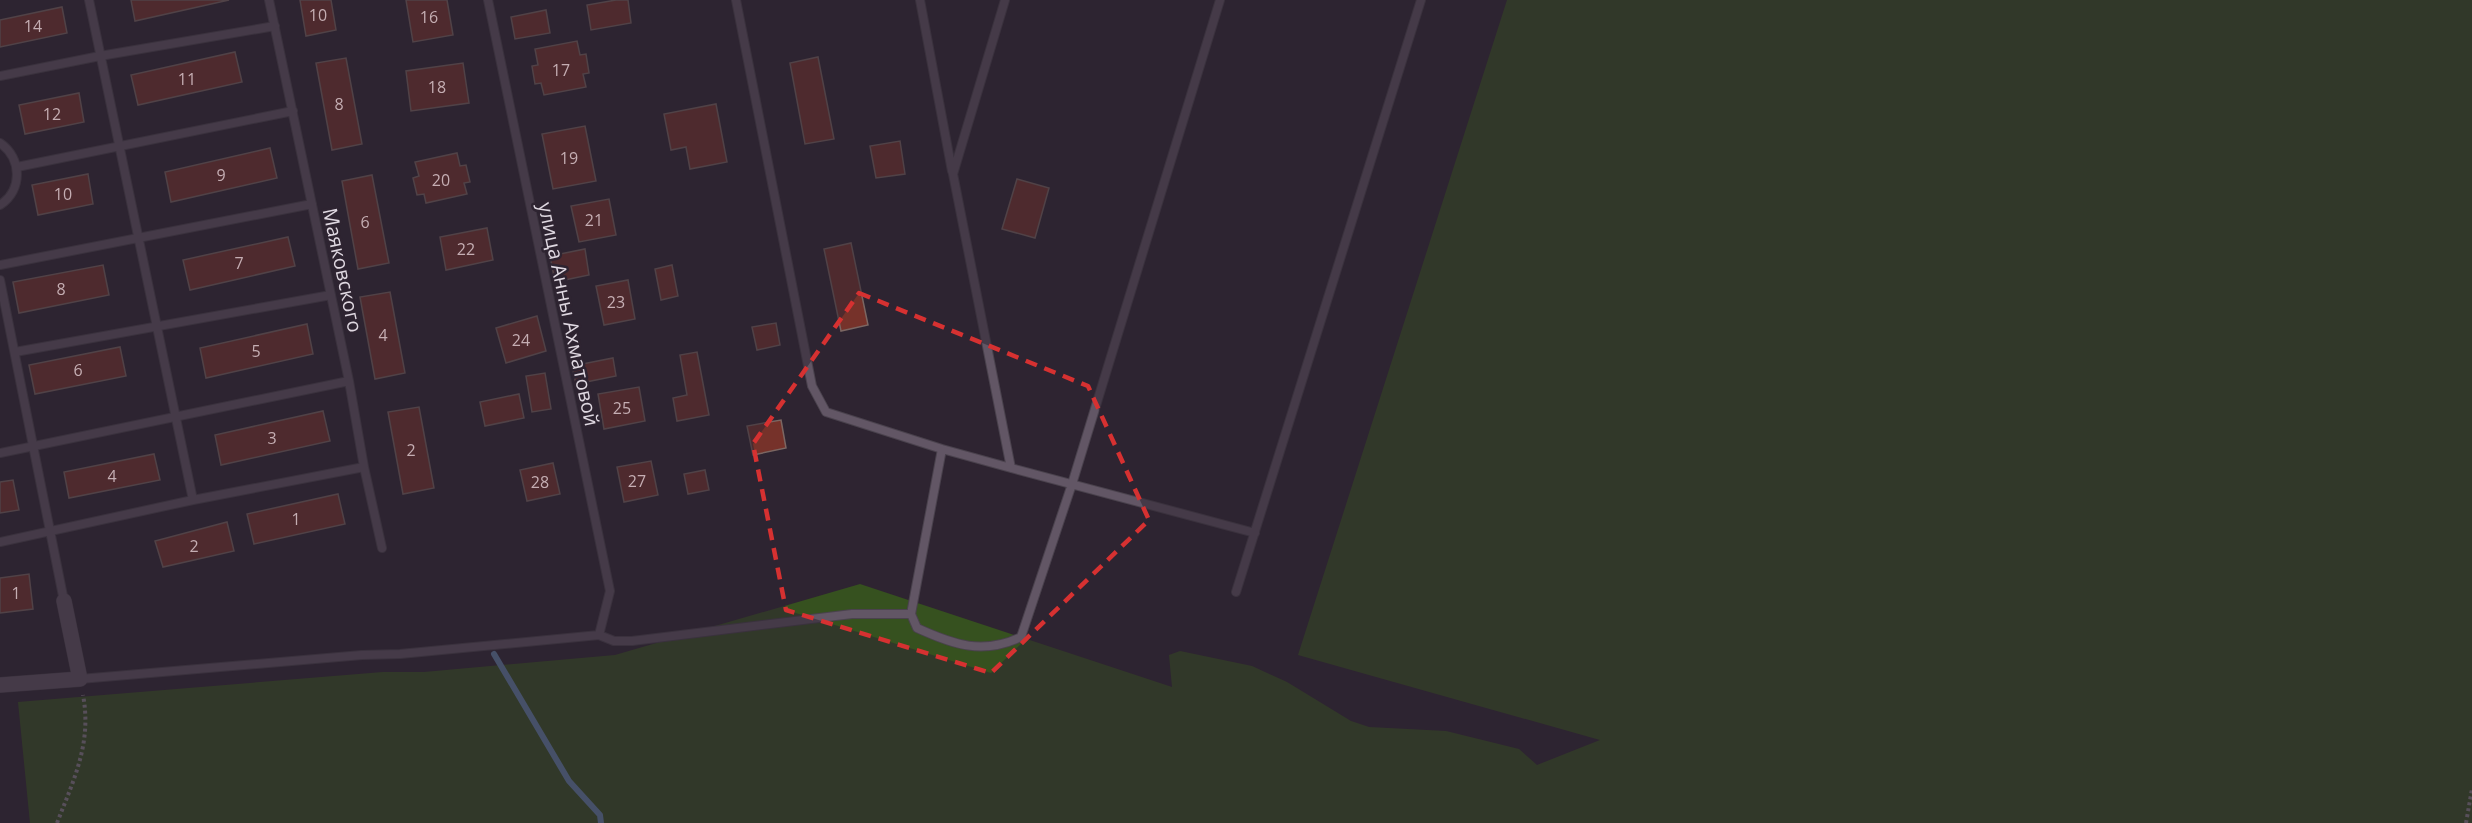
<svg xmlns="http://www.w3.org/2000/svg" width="2472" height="823" viewBox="0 0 2472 823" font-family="'Open Sans',sans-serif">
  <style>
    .green { fill: #36511f }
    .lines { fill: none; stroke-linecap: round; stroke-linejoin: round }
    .stream { stroke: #6486ac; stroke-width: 6 }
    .building { fill: #76322a; stroke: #7b6662; stroke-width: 1.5 }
    .lane-casing { stroke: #4a424d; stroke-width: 10 }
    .street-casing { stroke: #4a424d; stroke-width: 16 }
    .path { stroke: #8b838d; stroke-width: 4; stroke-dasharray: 3 3; stroke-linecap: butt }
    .lane { stroke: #625665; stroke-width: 8 }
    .street { stroke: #625665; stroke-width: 15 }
    .marked { fill: none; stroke: #d63131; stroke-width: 4.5; stroke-dasharray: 12 8; stroke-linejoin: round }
    .labels { text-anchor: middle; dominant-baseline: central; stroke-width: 5; stroke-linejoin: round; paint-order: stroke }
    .number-label { font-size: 16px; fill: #c5aeb3 }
    .street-label { font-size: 20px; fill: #dfd8e1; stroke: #2e2431 }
  </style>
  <rect width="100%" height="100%" fill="#2e2431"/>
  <path class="green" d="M1507,0H2472V823H30L18,702L383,672H424L615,655L860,584L1172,687L1169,655L1180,651L1252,666L1287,682L1351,721L1369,727L1446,731L1519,749L1537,765L1600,740L1298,655Z"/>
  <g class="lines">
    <path class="stream" d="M494,654L569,781L600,815L601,823"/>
  </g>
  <path class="building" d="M131,0H229L135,21Z
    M300,0H331L336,30L306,36Z
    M406,0H447L453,35L413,42Z
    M616,0H628L631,23L591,30L587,5Z
    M62,7L67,33L0,47V20Z
    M546,10L550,33L515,39L511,17Z
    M577,41L580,55L586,54L589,73L583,74L586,87L544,95L541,83L535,84L532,66L538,65L535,49Z
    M235,52L242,82L138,105L131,75Z
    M818,57L834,139L805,144L790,63Z
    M346,58L362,144L332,150L316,63Z
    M463,63L469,103L411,111L406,71Z
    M79,93L84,122L25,134L19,105Z
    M716,104L727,162L690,169L686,147L671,150L664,114Z
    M585,126L596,181L553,189L542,134Z
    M900,141L905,174L876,178L870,146Z
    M270,148L277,178L171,202L165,172Z
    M457,153L460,166L466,165L470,182L464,183L467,194L426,203L424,194L417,195L413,178L419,176L415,162Z
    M88,174L93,204L38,215L32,185Z
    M372,175L389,263L358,269L342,181Z
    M1017,179L1049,188L1035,238L1002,229Z
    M609,199L616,235L579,242L571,206Z
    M487,228L493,260L446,270L440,237Z
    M288,237L295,266L190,290L183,260Z
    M851,243L868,325L841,331L824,249Z
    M585,249L589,275L555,282L550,256Z
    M103,265L109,295L19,313L13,282Z
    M672,265L678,296L661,300L655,269Z
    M628,280L635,319L604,325L596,286Z
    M390,292L405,373L375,379L360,297Z
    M537,316L546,351L506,363L496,328Z
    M776,323L780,345L757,350L752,327Z
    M307,324L313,354L206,378L200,348Z
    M120,347L126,376L35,394L29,365Z
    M697,352L709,415L677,421L673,398L687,395L680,355Z
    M613,358L616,376L576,384L572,366Z
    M545,373L551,409L532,412L526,376Z
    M639,387L645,421L604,429L598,394Z
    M519,394L524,418L485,426L480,402Z
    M419,407L434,488L403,494L388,412Z
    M323,411L330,441L221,465L215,435Z
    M781,420L786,448L753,455L747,426Z
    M154,454L160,480L69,498L64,472Z
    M651,461L658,495L624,502L617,467Z
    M553,463L560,494L527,501L520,470Z
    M705,470L709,490L688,494L684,474Z
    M13,480L19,510L0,513V482Z
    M338,494L345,524L254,544L247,514Z
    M227,522L234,551L163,567L155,541Z
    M29,574L33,609L0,613V578Z"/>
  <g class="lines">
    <g class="lane-casing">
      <path id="lane" d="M89,0L193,500
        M269,0L349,381L364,467L382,548
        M488,0L610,591L599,635
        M736,0L812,386L826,412L942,449
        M920,0L952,171
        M1005,0L953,174L1011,468L1255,533
        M0,76L100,56L275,26
        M0,143C22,158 23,190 0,205
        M17,167L293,111
        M0,265L312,204
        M0,280L64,601
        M15,352L331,295
        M0,453L349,381
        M1011,468L942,449L911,614L917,628C954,645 983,655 1021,637L1072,484L1220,0
        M0,542L193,500L364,467
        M1236,592L1421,0
        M80,679L362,655L400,654L599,635L614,641H632L852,614H911"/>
    </g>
    <g class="street-casing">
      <path id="street" d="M0,685L80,679L64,601"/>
    </g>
    <path class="path" d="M57,823C74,779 92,743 83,695
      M2466,823L2472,789"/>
    <use href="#lane" class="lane"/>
    <use href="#street" class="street"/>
  </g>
  <path d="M0 0H2472V823H0ZM859,293L1088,386L1149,520L991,673L786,610L753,444Z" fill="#2e2431" fill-opacity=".55" fill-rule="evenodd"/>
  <path class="marked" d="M859,293L1088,386L1149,520L991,673L786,610L753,444Z"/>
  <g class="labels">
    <g class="number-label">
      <text x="318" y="15">10</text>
      <text x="429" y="17">16</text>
      <text x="33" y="26">14</text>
      <text x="561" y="70">17</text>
      <text x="187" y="79">11</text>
      <text x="437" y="87">18</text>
      <text x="339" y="104">8</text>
      <text x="52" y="114">12</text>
      <text x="569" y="158">19</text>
      <text x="221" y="175">9</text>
      <text x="441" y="180">20</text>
      <text x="63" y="194">10</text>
      <text x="594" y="220">21</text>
      <text x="365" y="222">6</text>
      <text x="466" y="249">22</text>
      <text x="239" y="263">7</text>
      <text x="61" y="289">8</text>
      <text x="616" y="302">23</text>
      <text x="383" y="335">4</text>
      <text x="521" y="340">24</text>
      <text x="256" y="351">5</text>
      <text x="78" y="370">6</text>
      <text x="622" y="408">25</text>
      <text x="272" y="438">3</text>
      <text x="411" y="450">2</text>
      <text x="112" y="476">4</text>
      <text x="637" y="481">27</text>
      <text x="540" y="482">28</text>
      <text x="296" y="519">1</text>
      <text x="194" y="546">2</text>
      <text x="16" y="593">1</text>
    </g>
    <g class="street-label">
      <text transform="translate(343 270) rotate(78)">Маяковского</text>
      <text transform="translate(569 314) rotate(78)">улица Анны Ахматовой</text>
    </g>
  </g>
</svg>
